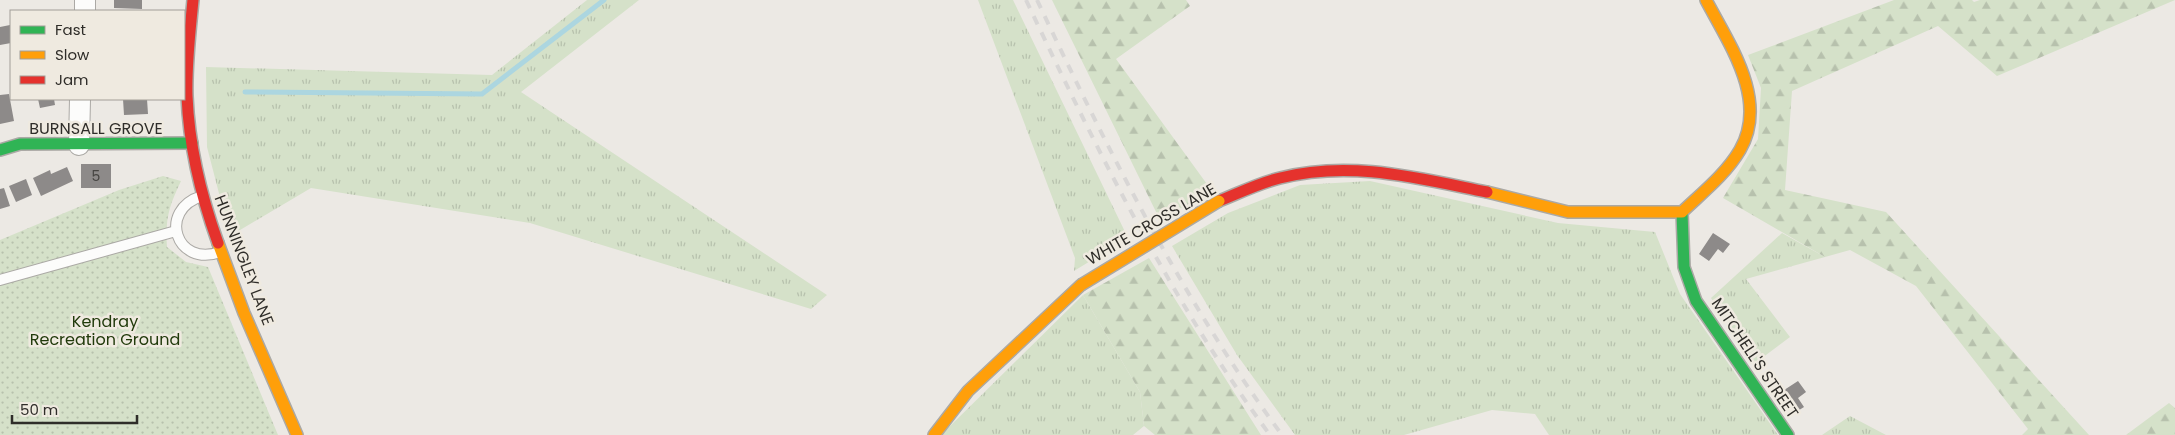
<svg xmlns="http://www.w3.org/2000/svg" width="2175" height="435" viewBox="0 0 2175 435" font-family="Poppins,sans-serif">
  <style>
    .grass { fill: url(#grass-tufts) }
    .forest { fill: url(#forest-firs) }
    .park { fill: url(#park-dots) }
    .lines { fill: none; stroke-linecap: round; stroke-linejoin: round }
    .stream { stroke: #acd6e0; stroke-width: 5 }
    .building { fill: #8d8a89 }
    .lane-casing { stroke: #aba9a5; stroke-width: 12 }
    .street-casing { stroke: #aba9a5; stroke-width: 22 }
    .fast-casing { stroke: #aba9a5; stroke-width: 14 }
    .slow-casing { stroke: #aba9a5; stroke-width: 14 }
    .jam-casing { stroke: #aba9a5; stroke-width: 14 }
    .lane { stroke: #fcfcfb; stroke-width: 10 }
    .street { stroke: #fcfcfb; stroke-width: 20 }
    .fast { stroke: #30b455; stroke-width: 11 }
    .slow { stroke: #ff9f0a; stroke-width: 11 }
    .jam { stroke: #e5322d; stroke-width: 11 }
    .rail { stroke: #d8d6d5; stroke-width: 4; stroke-dasharray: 9 9; stroke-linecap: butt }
    .slow-bridge-casing { stroke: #aba9a5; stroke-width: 14; stroke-linecap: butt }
    .slow-bridge { stroke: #ff9f0a; stroke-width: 11 }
    .labels { text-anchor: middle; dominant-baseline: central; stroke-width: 5; stroke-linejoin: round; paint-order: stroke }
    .number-label { font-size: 14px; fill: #464441 }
    .street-label { font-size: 16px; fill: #2f2d29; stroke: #efeae0 }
    .park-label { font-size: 16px; fill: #223b0c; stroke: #efeae0 }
  </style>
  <defs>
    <pattern id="grass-tufts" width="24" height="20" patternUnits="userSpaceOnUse" patternTransform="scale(1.25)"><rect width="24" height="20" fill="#d5e1c9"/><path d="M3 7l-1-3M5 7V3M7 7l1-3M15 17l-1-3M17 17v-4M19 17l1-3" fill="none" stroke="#b7c1ad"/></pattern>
    <pattern id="forest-firs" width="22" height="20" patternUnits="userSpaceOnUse" patternTransform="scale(1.25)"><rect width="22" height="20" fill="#d5e1c9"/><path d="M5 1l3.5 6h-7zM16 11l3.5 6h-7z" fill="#b7c1ad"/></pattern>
    <pattern id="park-dots" width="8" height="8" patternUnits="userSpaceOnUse" patternTransform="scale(1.25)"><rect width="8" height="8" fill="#d5e1c9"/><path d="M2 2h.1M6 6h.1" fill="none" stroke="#b7c1ad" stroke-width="1.8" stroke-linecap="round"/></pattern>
  </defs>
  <rect width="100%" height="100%" fill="#ece9e4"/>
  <path class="grass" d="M587,0H639L521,92L827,295L811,309L530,223L311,188L230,236L207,147L206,67L492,75Z
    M978,0H1013L1128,238L1074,271L1075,258Z
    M1370,181L1558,223L1655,232L1680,294L1778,435H1549L1535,414L1492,410L1404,435H1295L1237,355L1172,246L1228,213L1300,185Z
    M1782,233L1825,257L1746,279L1790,337L1754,364L1711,298Z
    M1083,295L1140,392L1144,426L1133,435H941Z
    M1850,416L1886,435H1822Z"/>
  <path class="forest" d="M1052,0H1186L1190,6L1116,59L1212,191L1160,220Z
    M1894,0H1972L1974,2L1980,0H2175L1997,76L1938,26L1792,91L1785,190L1886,212L2089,435H2022L2028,429L1916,286L1850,250L1825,257L1723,198L1758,139L1761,88L1748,55Z
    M1149,258L1261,435H1155L1144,426L1140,392L1083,295Z
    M2169,403L2175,408V435H2126Z"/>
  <path class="park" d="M163,176L181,181C169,206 165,219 167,247L186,262L208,267L278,435H0V240L119,190Z"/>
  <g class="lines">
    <path class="stream" d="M245,92L482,94L604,0"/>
  </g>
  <path class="building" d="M114,0H142V9L114,8Z
    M10,25L11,43L0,45V27Z
    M9,94L14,121L0,124V95Z
    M38,99H54L55,105L40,108Z
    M123,99H147L148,114L124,115Z
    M81,164H111V188H81Z
    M67,167L73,181L41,196L33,178L50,170L51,174Z
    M26,179L32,195L16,202L9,186Z
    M4,188L10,206L0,209V189Z
    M1713,233L1730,244L1723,253L1718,249L1709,261L1699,254Z
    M1798,381L1806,392L1798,398L1804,407L1796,412L1789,402L1782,407L1775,396Z"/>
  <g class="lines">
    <g class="lane-casing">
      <path id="lane" d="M202,196C157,210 176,268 220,252
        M0,280L176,231"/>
    </g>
    <g class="street-casing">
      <path id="street" d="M85,11V0
        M79,145L80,99"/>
    </g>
    <g class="fast-casing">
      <path id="fast" d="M0,150L20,144L192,143
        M1682,212L1684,267L1696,301L1788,435"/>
    </g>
    <g class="slow-casing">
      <path id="slow" d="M1487,192L1568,212H1682
        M1682,212C1702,193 1726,174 1740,150C1769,100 1729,44 1706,0
        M218,243L244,313L297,435
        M934,435L968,391L1081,285"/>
    </g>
    <g class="jam-casing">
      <path id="jam" d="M193,0C190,32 186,64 187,96C189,146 201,196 218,243
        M1219,201C1239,193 1259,183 1280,178C1351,160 1417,178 1487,192"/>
    </g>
    <use href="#lane" class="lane"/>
    <use href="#street" class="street"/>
    <use href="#fast" class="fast"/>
    <use href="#slow" class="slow"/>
    <use href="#jam" class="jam"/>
    <path class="rail" d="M1026,0C1097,150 1171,301 1270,435
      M1037,0C1108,150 1183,301 1282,435"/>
    <g class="slow-bridge-casing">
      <path id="slow-bridge" d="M1081,285L1219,201"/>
    </g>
    <use href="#slow-bridge" class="slow-bridge"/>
  </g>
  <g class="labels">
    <g class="number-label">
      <text x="96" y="176">5</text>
    </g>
    <g class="street-label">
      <text x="96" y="128">BURNSALL GROVE</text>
      <text transform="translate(1151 224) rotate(-30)">WHITE CROSS LANE</text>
      <text transform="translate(244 260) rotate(69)">HUNNINGLEY LANE</text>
      <text transform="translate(1755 358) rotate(56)">MITCHELL'S STREET</text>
    </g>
    <g class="park-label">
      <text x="105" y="321">Kendray<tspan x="105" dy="18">Recreation Ground</tspan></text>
    </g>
  </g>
  <rect x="10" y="10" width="175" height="90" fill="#efeae0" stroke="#a29e97"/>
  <rect x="20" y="26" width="25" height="8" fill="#30b455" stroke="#a29e97"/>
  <text x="55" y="35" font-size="15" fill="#2f2d29">Fast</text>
  <rect x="20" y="51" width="25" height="8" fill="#ff9f0a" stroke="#a29e97"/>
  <text x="55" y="60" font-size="15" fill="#2f2d29">Slow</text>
  <rect x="20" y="76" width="25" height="8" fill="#e5322d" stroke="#a29e97"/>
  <text x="55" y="85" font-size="15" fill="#2f2d29">Jam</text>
  <path d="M12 415v8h125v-8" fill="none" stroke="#2f2d29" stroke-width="2.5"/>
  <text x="20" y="415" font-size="15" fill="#2f2d29" stroke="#efeae0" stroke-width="4" paint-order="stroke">50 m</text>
</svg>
